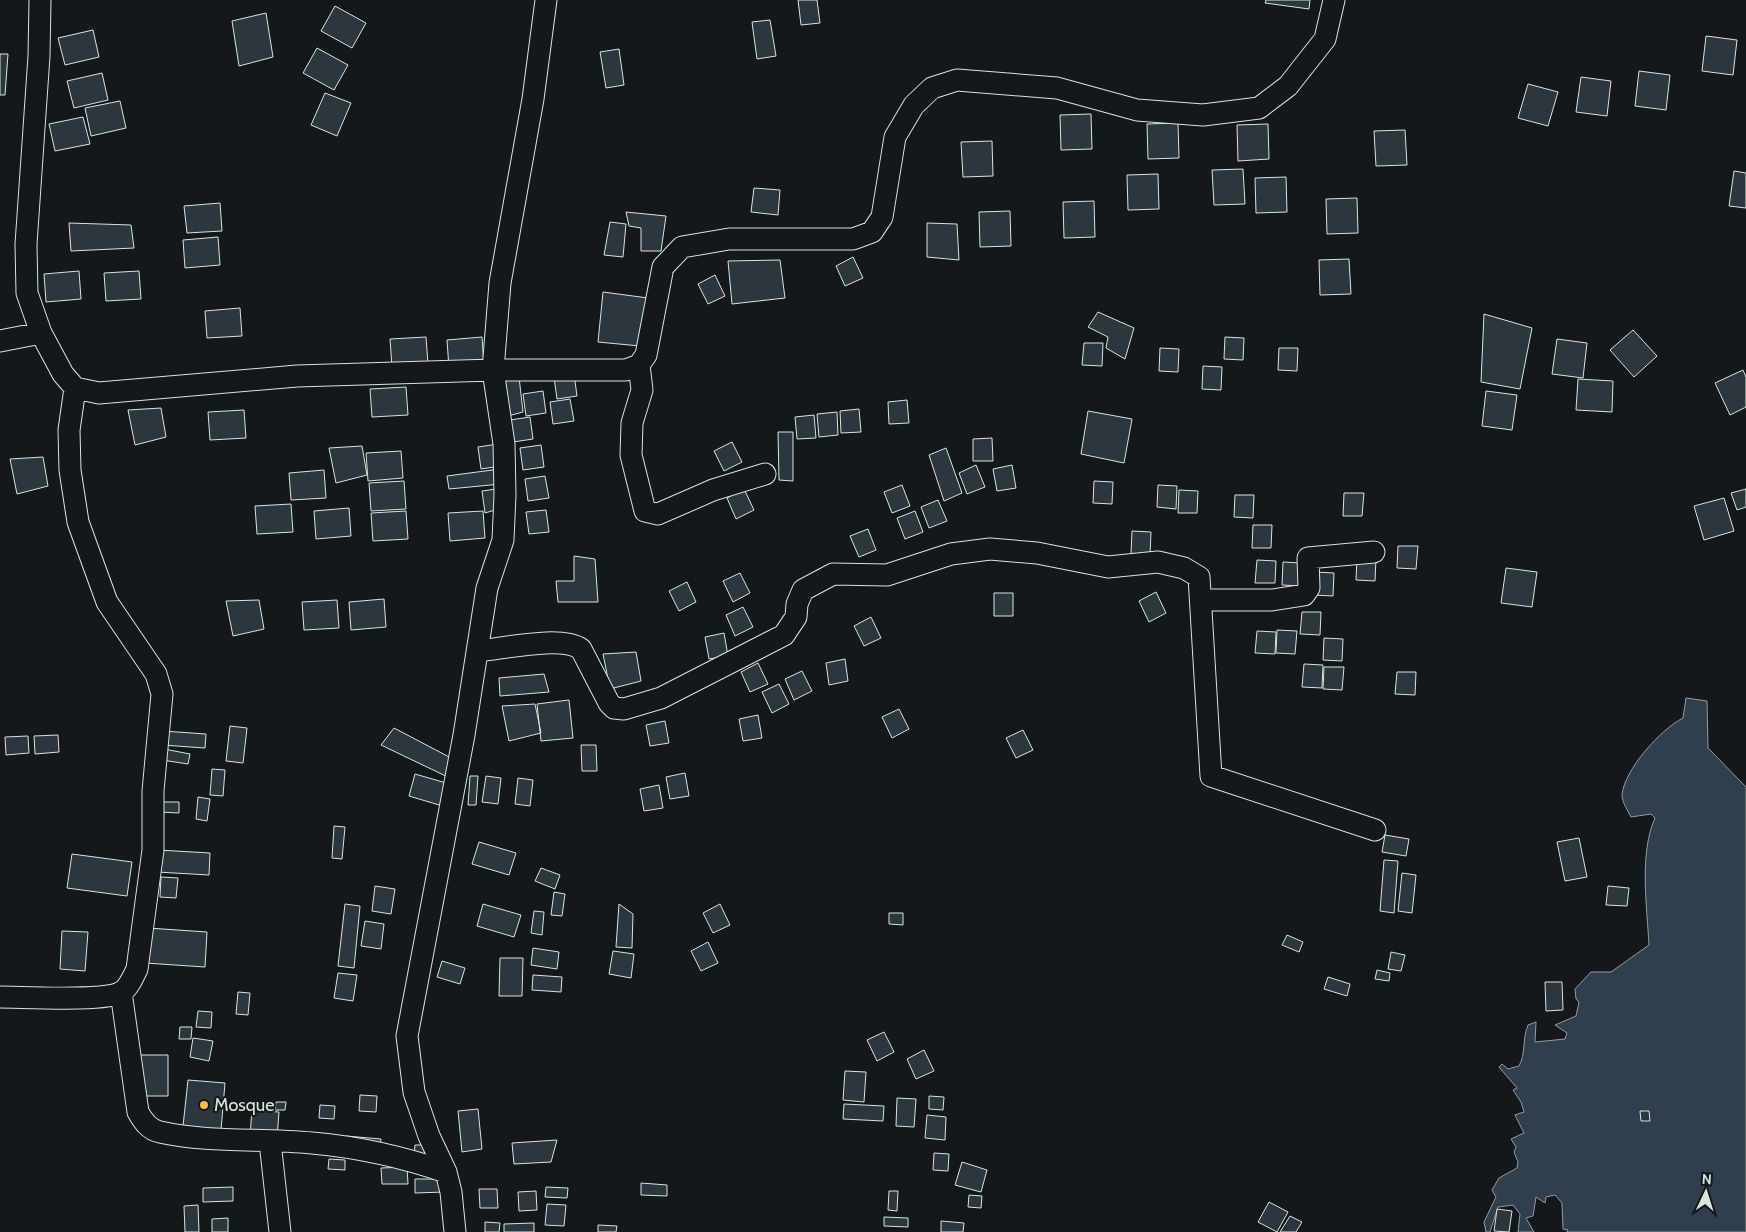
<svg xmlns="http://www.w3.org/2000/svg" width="1746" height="1232" viewBox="0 0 1746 1232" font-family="Cabin,sans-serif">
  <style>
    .water { fill: #2f3f4d; stroke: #939e99 }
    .building { fill: #2c363c; stroke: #d8e6dc }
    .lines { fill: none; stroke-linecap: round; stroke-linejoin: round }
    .minor-casing { stroke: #d8e6dc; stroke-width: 23 }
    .minor { stroke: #14181c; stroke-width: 21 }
    .poi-dot { fill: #ffb74d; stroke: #14181c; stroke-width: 2 }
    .labels { text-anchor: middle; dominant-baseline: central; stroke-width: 4; stroke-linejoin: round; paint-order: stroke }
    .poi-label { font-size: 18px; fill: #d8e6dc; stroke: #14181c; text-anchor: start }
  </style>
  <rect width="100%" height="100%" fill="#14181c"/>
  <path class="water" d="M1686,698L1707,701L1708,748L1746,787V1232H1567L1568,1230L1563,1229L1562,1203L1555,1195L1546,1197L1545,1203L1536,1197L1533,1216L1526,1218L1534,1232H1518L1520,1214L1513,1205L1498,1207L1490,1232H1486L1484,1222L1496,1197L1492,1190L1499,1178L1517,1168L1518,1162L1514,1152L1516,1147L1511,1139L1524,1133L1515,1115L1524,1112L1521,1102L1513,1090L1517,1088L1499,1067L1502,1064L1508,1069L1519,1066C1526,1054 1522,1039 1528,1025L1536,1022L1535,1042L1565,1039L1567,1033L1555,1025L1576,1016L1579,1002L1576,999L1575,989L1591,972H1611L1649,945C1647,906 1639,854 1655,818L1651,814L1631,817C1628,811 1622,802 1622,795C1624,770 1661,729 1683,718Z"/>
  <path class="building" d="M798,0H817L820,23L801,25Z
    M1266,0H1310L1309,9L1265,3Z
    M335,6L366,23L352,48L321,31Z
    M266,13L273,57L239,66L232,21Z
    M770,20L776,56L757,59L752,22Z
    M93,30L99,57L65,65L58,38Z
    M1706,36L1737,40L1733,75L1702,71Z
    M317,48L348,65L334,90L303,73Z
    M619,49L624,85L606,88L600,52Z
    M0,54H8L5,95H0Z
    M1639,71L1670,75L1666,110L1635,106Z
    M102,73L108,100L74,108L67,81Z
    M1581,77L1611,81L1607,116L1576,112Z
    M1528,84L1558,92L1548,126L1518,118Z
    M325,93L351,103L337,136L311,125Z
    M120,101L126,128L91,136L85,108Z
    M1091,114L1092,149L1061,150L1060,115Z
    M83,117L90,144L55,151L49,124Z
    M1178,123L1179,158L1148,159L1147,124Z
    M1268,124L1269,159L1238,161L1237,125Z
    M1405,130L1407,165L1376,166L1374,131Z
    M992,141L993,176L963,177L961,142Z
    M1243,169L1245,204L1214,205L1212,170Z
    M1734,171L1746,173V208L1729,206Z
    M1158,174L1159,209L1128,210L1127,175Z
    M1286,177L1287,212L1256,213L1255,178Z
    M754,188L780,190L778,215L751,212Z
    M1357,198L1358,233L1327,234L1326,199Z
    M1094,201L1095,237L1064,238L1063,202Z
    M220,203L222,231L187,233L184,206Z
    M1010,211L1011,246L980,247L979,212Z
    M626,212L666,216L661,251H641V228L629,226Z
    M610,222L626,224L623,257L604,255Z
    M69,223L131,225L134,248L71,251Z
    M927,223L957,224L959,260L927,257Z
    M218,237L220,265L185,268L183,240Z
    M853,257L863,278L845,286L836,266Z
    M1349,259L1351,294L1320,295L1319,260Z
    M780,260L785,298L732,304L728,261Z
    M79,271L81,299L46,302L44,274Z
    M139,271L141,299L106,301L104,273Z
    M715,275L725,296L708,304L698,284Z
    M603,292L648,298L640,346L598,342Z
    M240,308L242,336L207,338L205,311Z
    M1098,312L1134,328L1125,359L1106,348L1108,337L1088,327Z
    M1484,314L1532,328L1520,389L1481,382Z
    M1633,330L1657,356L1634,377L1610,350Z
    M426,337L428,364L392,367L390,339Z
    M482,337L484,365L449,368L447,340Z
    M1225,337L1244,338L1243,360L1224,359Z
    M1557,339L1587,343L1583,378L1552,374Z
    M1084,343H1103L1102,366L1082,365Z
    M1160,348L1179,349L1178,372L1159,371Z
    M1279,348H1298L1297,371L1278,370Z
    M1203,366L1222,367L1221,390L1202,389Z
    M1743,370L1746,377V407L1730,415L1715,383Z
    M574,374L577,396L557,399L554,377Z
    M519,377L523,412L508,416L499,380Z
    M1578,379L1613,381L1612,412L1576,410Z
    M406,387L408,415L372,417L370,389Z
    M543,391L546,413L526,416L523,394Z
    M1486,391L1517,395L1512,430L1482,426Z
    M570,399L574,421L553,424L550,402Z
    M907,400L909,423L889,424L888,402Z
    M161,408L166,437L135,445L128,410Z
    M859,409L861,432L841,433L840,411Z
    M244,410L246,438L210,440L208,412Z
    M1088,411L1132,419L1124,463L1081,454Z
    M837,412L838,435L819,437L817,414Z
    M814,415L816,438L797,439L795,417Z
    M530,417L533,439L513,442L510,420Z
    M778,432H793V481L779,480Z
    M992,438L993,461H973V439Z
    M732,442L742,462L724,471L714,451Z
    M498,444L501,466L481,469L478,447Z
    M541,445L544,467L523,470L520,448Z
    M362,446L367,475L336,483L329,448Z
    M946,448L962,493L944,501L929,455Z
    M401,451L403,478L368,481L366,453Z
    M43,457L48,486L17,494L10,459Z
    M976,465L985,487L967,494L959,473Z
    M1012,465L1016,488L997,491L993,469Z
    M500,469L501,484L449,489L447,476Z
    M324,470L326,498L291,500L289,473Z
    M545,476L549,498L528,501L525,479Z
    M404,481L406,509L371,511L369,483Z
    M1094,481L1113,482L1112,504L1093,503Z
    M902,485L910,506L892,513L884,492Z
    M1158,485L1177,486L1176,509L1157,507Z
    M503,488L502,508L485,513L482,491Z
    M744,489L754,510L736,519L727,498Z
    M1746,489V507L1737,510L1731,493Z
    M1179,490L1198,491L1197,513H1178Z
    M1344,493H1364L1362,516H1343Z
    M1235,495H1254L1253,518L1234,517Z
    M1724,498L1734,531L1704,540L1694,506Z
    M938,500L947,521L929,528L921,507Z
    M291,504L293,532L257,534L255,506Z
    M349,508L351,536L316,539L314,511Z
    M546,510L549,532L529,534L526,512Z
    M406,511L408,539L373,541L371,513Z
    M483,511L485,538L450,541L448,513Z
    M915,511L923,532L905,539L897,518Z
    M1253,525H1272L1271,548H1252Z
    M868,529L876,550L859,557L850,536Z
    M1132,531L1151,532L1150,555L1131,554Z
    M1398,546H1418L1416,569L1397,568Z
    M574,556L595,559L598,602H558L556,581H574Z
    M1357,557L1376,558L1375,581L1356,580Z
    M1257,560L1276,561L1275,583H1255Z
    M1283,562L1302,563L1301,586L1282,585Z
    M1506,568L1537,572L1532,607L1501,603Z
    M1315,572L1334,573L1333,596L1313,595Z
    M740,573L750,593L733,602L723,581Z
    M687,582L696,602L679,611L669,591Z
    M1156,592L1166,613L1149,622L1139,601Z
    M994,593H1013V616H994Z
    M384,599L386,627L351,630L349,602Z
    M259,600L264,629L233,636L226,601Z
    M337,600L339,628L304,630L302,602Z
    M743,607L753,627L735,636L726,615Z
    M1302,612H1321L1320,635L1300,634Z
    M871,617L881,638L864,646L854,626Z
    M1277,630L1297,631L1295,654L1276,653Z
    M1257,631L1276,632L1275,654L1255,653Z
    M724,633L728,656L709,659L705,637Z
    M1324,638L1343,639L1342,661L1323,660Z
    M636,652L641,681L610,689L603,654Z
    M845,659L848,681L829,685L826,663Z
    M758,663L768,684L750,692L741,672Z
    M1304,664L1323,665L1322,688L1302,687Z
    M1324,667H1344L1342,690L1323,689Z
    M802,671L812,691L794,700L785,679Z
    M1397,672H1416L1415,695L1395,694Z
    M544,674L549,692L500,696L499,678Z
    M779,684L789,704L772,713L762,692Z
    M569,700L573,738L541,741L537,704Z
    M535,704L541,733L509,741L502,706Z
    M899,709L909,729L892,738L882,717Z
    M758,715L762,738L743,741L739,719Z
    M665,721L669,743L650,746L646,725Z
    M230,726L247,728L243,763L226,761Z
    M394,728L453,759L452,779L381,745Z
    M1023,730L1033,750L1016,758L1006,738Z
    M163,731L206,734L205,748L162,745Z
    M58,735L59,752L35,754L34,736Z
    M28,736L29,753L6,755L5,737Z
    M581,745H596L597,771H582Z
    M164,749L190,754L188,764L162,760Z
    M212,769L225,770L223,796L210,795Z
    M685,773L689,796L670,799L666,777Z
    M415,774L453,785L446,807L409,796Z
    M470,776H478L476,805H468Z
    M486,776L501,778L498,804L482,802Z
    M518,778L533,780L530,806L515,804Z
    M659,785L663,808L644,811L640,789Z
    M198,797L210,799L207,821L196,819Z
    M160,802H179V813L160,812Z
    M334,826L345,827L342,859L332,858Z
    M1385,835L1409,839L1406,856L1382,852Z
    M1579,838L1587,877L1565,881L1557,842Z
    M479,842L516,853L509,875L472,864Z
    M158,850L210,853L209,875L157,872Z
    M72,854L132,862L127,896L67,888Z
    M1384,860L1398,861L1394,913L1380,911Z
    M541,868L560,875L555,889L535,881Z
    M1402,873L1416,875L1412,913L1398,911Z
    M161,877L178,878L176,898L160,897Z
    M375,886L395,889L391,914L372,911Z
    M1608,886L1629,888L1627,906L1606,905Z
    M554,892L565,894L562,916L551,915Z
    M345,904L360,906L354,968L338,966Z
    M483,904L521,915L514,937L477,926Z
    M619,904L633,914L632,948L616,947Z
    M720,904L730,925L713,933L703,913Z
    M534,911L544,912L542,935L531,933Z
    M889,913H903V925L889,924Z
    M365,921L384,924L381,949L361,946Z
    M148,928L207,932L205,967L145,963Z
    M62,931L88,932L85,971L60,969Z
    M1287,935L1303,942L1299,952L1282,945Z
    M708,942L718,963L701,971L691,951Z
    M533,948L559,952L557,969L531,965Z
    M613,951L634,954L631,978L609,974Z
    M1391,952L1405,955L1401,971L1388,969Z
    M500,958H523L522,996H499Z
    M442,961L465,968L460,984L437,977Z
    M1377,970L1390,973L1389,981L1375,979Z
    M338,973L357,975L353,1001L334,998Z
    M533,975L562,977L561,992L532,990Z
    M1328,977L1350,984L1347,996L1324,989Z
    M1545,982H1562L1563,1010L1546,1011Z
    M238,992L250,993L248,1015L236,1014Z
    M198,1011L212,1012L211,1028L196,1027Z
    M180,1027H192L191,1039H179Z
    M884,1032L894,1052L877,1061L867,1040Z
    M193,1038L213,1041L209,1061L190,1057Z
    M924,1050L934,1071L916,1079L907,1059Z
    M139,1055H168V1096H139Z
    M845,1071L866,1072L864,1102L843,1100Z
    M188,1080L225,1083L221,1130L183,1126Z
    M360,1095L377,1096L376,1112L359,1111Z
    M929,1096L944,1097L943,1110L929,1109Z
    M897,1098L916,1099L914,1127L896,1126Z
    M276,1102H286L285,1110H275Z
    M844,1104L884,1106L883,1121L843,1119Z
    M320,1105L335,1106L334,1119L319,1118Z
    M478,1109L482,1149L462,1152L458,1111Z
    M252,1110L279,1112L277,1138L250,1136Z
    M1640,1111H1649L1650,1121H1641Z
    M927,1115L946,1117L945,1140L925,1138Z
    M346,1136L381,1139L380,1149L345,1145Z
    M557,1140L551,1162L514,1164L512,1143Z
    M415,1145H427L426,1156H414Z
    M934,1153L949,1154L948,1171L933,1170Z
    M329,1159L345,1160V1170L328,1169Z
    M962,1162L987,1170L981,1192L955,1185Z
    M407,1167L408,1184H382L381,1168Z
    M415,1179H444V1192L415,1193Z
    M641,1183L667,1185V1196L641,1195Z
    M233,1187V1201L203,1202V1188Z
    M546,1187L568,1188L567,1198L545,1197Z
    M479,1189H497L498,1208H480Z
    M536,1191L537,1210L519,1211L518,1192Z
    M889,1191H898L897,1211L888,1210Z
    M969,1195L982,1196L981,1208L968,1207Z
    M1269,1202L1288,1212L1277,1232L1258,1222Z
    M547,1204L566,1205L564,1226L545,1225Z
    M198,1205L199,1232H185L184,1206Z
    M1497,1209L1512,1211L1509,1232L1494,1231Z
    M1290,1216L1302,1222L1296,1232H1280Z
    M884,1217L908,1218V1227L884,1226Z
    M228,1218V1232H212V1219Z
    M941,1221L964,1223L963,1232H941Z
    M485,1222L500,1223L499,1232H485Z
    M534,1223V1232H504V1224Z
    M598,1225L617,1226L616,1232H598Z"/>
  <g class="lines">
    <g class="minor-casing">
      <path id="minor" d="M40,0L39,56L26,244L27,293L41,333L63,374L75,388L99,393L297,376L493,370H626L639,365L646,355L663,267L682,247L729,239H853L872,232L882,217L895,137L914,105L932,88L957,80L1057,88L1137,110L1203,115L1259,108L1288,86L1325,39L1334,0
        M0,341L41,333
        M639,365L642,390L632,423L631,455L645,511L658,514L713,490L765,474
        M1201,600H1272L1304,595L1309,588L1308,558L1374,552
        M477,651C503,649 561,635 581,649L609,703L614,708L624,709L661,698L784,635L796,617L797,604L803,590L833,574L887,575L951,554L990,549L1037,553L1108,567L1158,562L1184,568L1199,577L1211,776L1375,830
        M121,992L138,1112C143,1121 149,1130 160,1132C209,1143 261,1138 312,1143C357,1147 403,1157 446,1172
        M0,997C24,997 105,1002 122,992C129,987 133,977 137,969L153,850V791L162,694L156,674L107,602L78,522L70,470L69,430L75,388
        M270,1142L280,1232
        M455,1232L451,1192L446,1172L429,1136L414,1092L407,1036L464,735L487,588L503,540L505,495L504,444L493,370L500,283L533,99L546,0"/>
    </g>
    <use href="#minor" class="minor"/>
  </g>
  <circle class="poi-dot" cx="204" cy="1105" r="5"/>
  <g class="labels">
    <g class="poi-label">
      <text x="214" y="1105">Mosque</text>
    </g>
  </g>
  <g transform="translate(1706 1192) rotate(4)" stroke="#14181c" stroke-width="4" paint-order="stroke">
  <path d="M0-4L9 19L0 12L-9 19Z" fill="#d8e6dc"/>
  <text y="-8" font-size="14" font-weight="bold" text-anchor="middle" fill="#d8e6dc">N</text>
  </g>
</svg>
